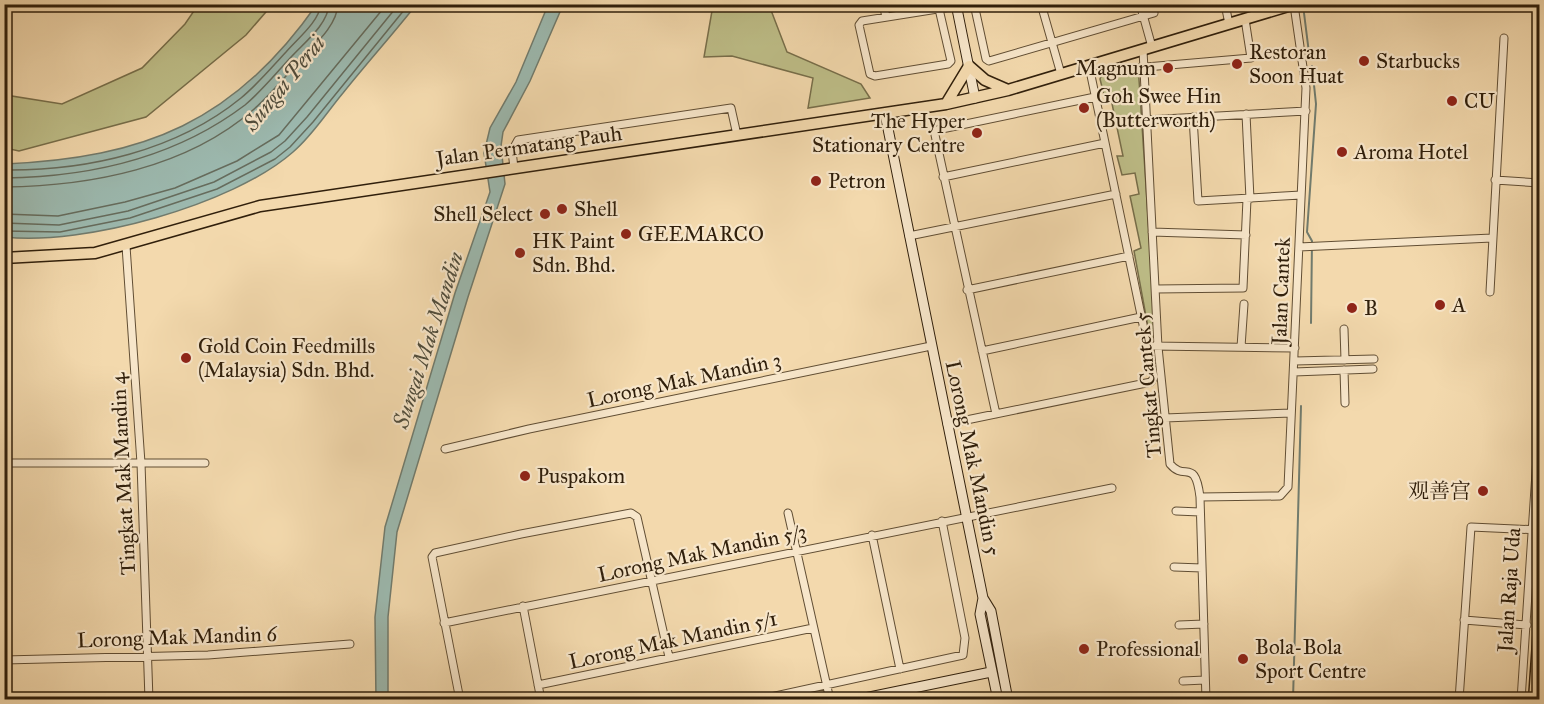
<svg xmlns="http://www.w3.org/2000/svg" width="1544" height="704" viewBox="0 0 1544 704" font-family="'IM FELL Great Primer','Noto Serif SC',serif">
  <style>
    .green { fill: #bebe88; stroke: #776e4a; stroke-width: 1.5 }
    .water { fill: #9cb9af; stroke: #717b6d; stroke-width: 1.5 }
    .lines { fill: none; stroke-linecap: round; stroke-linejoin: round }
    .shore { stroke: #666c5d; stroke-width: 1.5 }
    .stream { stroke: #717b6d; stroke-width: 2 }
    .street-casing { stroke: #614e34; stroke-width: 9 }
    .secondary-casing { stroke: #301f0b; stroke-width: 11 }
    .primary-casing { stroke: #301f0b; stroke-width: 13 }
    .street { stroke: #f7e6ca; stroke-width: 7 }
    .secondary { stroke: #f7e6ca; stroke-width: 9 }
    .primary { stroke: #f3d9ad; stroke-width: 10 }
    .poi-dot { fill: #8f2418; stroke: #f7e6ca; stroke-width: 2 }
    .labels { text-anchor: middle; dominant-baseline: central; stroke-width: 4.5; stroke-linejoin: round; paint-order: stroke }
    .poi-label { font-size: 21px; fill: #301f0b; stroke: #f7e6ca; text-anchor: start }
    .street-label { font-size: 21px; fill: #301f0b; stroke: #f7e6ca }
    .water-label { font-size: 22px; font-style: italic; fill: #504d3c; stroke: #f7e6ca }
  </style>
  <rect width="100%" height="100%" fill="#f3d9ad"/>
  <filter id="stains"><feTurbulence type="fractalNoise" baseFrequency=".00333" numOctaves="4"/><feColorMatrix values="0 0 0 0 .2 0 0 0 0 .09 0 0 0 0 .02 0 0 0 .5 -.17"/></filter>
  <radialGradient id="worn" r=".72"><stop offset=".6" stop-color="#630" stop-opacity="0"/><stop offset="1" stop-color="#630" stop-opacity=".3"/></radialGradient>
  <path class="green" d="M198,5H272L246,35L146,117L19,151L5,148V95L62,104L142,68L185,24Z
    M713,5H769L787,52L861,84L870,98L808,108L813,78L732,56L704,57Z
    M1138,64L1156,339L1150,338L1134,251L1141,248L1130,196L1139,194L1135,173L1122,175L1117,156H1123L1110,94L1104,95L1100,79L1103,70Z"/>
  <path class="water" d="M317,4L416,5C393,34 367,63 343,93C327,112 313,135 293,152C233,205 83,246 5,237V164C144,158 235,122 317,4Z
    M548,5H563L530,81L503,132L501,146L505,184L468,297L397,532L388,617V699L376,700L375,617L385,527L455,293L490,192L484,153L490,128L516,82Z"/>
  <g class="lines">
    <path class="shore" d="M4,170C87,171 176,151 241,98C258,84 272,67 286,52C297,39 319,22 321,4
      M4,178C90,177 175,158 245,105C262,91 277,72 292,56C305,42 328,24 329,4
      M4,187C91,186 186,168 253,110C270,95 285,77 300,60C314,45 337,26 338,4
      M4,214L58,216L125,202L175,188L237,161L279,135L387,4
      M4,223L59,225L128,211L214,182L271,152L285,141L307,117L399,4
      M4,231L60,232L130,218L217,189L275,159L290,147L313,122L409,4"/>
    <path class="stream" d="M1304,13L1309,53
      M1311,323L1312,241L1307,232L1316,104L1312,66
      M1293,700L1301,406"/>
    <g class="street-casing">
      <path id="street" d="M883,4L886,17
        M974,4L986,59L989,61L1154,13
        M1041,4L1061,74
        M1140,4L1152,47
        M1225,4L1229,24
        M939,9L951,61L948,64L875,76L870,74L859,25L862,21C898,15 933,10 969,4
        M1143,50L1158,347L1170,464C1185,482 1195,457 1200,497L1206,700
        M1146,67L1251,58L1245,19
        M1246,114L1250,199
        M1193,117L1198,201L1301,195
        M1146,120L1306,111
        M514,168L512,151L518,140L731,108L737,135
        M943,177L1105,143
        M1495,180L1540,183
        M1152,232L1246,235
        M909,236L1116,194
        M126,246L141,463L149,700
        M1299,247L1492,238
        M1156,289L1243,288L1247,199
        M967,290L1129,256
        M1490,292L1504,38
        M1344,329L1345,360
        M1154,346L1295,348
        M1241,347L1244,304
        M982,351L1141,317
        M1295,361L1374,359
        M1344,370L1345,403
        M1294,372L1373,369
        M996,414L935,135L937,130L1095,97
        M1165,418L1291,413
        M947,424L1151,382L1154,377L1089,66
        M445,449L529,429L931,346
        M4,463H205
        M1200,497L1280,496L1288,487L1306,88L1294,5
        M1176,511L1200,512
        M788,513L830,700
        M872,535L900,669
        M1174,567L1202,568
        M523,606L541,700
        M1464,620L1527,625
        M444,623L1112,488
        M1179,625L1204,624
        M4,660L208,655L350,644
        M1183,681L1205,680
        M538,685L813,628
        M460,700L432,557L435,553L521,534L631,513L637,517L669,657
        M757,700L963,655L965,638L942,521
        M1459,700L1471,527L1540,530
        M1521,700L1540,412"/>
    </g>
    <g class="secondary-casing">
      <path id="secondary" d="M956,4L975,98
        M885,114L983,598L980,614L998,700
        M983,598L991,611L1008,700
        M855,700L991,672"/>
    </g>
    <g class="primary-casing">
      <path id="primary" d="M946,104L969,66L985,80L1008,90
        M4,258L95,253L260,206L946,104L1008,90L1295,4
        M1534,700L1540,614"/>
    </g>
    <use href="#street" class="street"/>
    <use href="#secondary" class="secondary"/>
    <use href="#primary" class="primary"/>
  </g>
  <g class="poi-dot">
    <circle cx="1364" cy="61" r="6"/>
    <circle cx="1237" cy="64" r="6"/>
    <circle cx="1168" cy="68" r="6"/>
    <circle cx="1452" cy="101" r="6"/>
    <circle cx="1084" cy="108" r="6"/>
    <circle cx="977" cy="133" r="6"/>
    <circle cx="1342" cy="152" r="6"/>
    <circle cx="816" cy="181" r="6"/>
    <circle cx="562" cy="209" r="6"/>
    <circle cx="545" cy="214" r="6"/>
    <circle cx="626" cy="234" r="6"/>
    <circle cx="520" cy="253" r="6"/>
    <circle cx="1440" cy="305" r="6"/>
    <circle cx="1352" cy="308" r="6"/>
    <circle cx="186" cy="358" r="6"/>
    <circle cx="525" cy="476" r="6"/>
    <circle cx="1483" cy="491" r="6"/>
    <circle cx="1084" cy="649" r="6"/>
    <circle cx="1243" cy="659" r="6"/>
  </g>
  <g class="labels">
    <g class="poi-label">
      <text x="1249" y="52">Restoran<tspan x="1249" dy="24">Soon Huat</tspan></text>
      <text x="1376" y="61">Starbucks</text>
      <text x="1156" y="68" text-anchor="end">Magnum</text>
      <text x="1096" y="96">Goh Swee Hin<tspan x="1096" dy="24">(Butterworth)</tspan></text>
      <text x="1464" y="101">CU</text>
      <text x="965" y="121" text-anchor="end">The Hyper<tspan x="965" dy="24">Stationary Centre</tspan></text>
      <text x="1354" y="152">Aroma Hotel</text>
      <text x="828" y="181">Petron</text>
      <text x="574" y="209">Shell</text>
      <text x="533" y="214" text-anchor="end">Shell Select</text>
      <text x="638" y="234">GEEMARCO</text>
      <text x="532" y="241">HK Paint<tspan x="532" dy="24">Sdn. Bhd.</tspan></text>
      <text x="1452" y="305">A</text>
      <text x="1364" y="308">B</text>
      <text x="198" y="346">Gold Coin Feedmills<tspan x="198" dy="24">(Malaysia) Sdn. Bhd.</tspan></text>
      <text x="537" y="476">Puspakom</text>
      <text x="1471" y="491" text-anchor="end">观善宫</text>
      <text x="1255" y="647">Bola-Bola<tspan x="1255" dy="24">Sport Centre</tspan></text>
      <text x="1096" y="649">Professional</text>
    </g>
    <g class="street-label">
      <text transform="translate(529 146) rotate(-8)">Jalan Permatang Pauh</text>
      <text transform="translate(1281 291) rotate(-88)">Jalan Cantek</text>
      <text transform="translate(684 380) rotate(-12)">Lorong Mak Mandin 3</text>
      <text transform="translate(1148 385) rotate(-95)">Tingkat Cantek 5</text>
      <text transform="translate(973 458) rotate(78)">Lorong Mak Mandin 5</text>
      <text transform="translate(123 474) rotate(-93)">Tingkat Mak Mandin 4</text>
      <text transform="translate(702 553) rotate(-12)">Lorong Mak Mandin 5/3</text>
      <text transform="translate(1509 590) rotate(-86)">Jalan Raja Uda</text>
      <text transform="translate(177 637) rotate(-2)">Lorong Mak Mandin 6</text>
      <text transform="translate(673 640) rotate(-12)">Lorong Mak Mandin 5/1</text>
    </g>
    <g class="water-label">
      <text transform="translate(284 83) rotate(-51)">Sungai Perai</text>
      <text transform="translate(428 340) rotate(-72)">Sungai Mak Mandin</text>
    </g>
  </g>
  <rect width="1544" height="704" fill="none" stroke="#f3d9ad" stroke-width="24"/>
  <rect x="6" y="6" width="1532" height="692" fill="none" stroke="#301f0b" stroke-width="3"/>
  <rect x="12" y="12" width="1520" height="680" fill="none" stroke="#301f0b" stroke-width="1.5"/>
  <rect width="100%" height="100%" filter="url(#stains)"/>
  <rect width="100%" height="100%" fill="url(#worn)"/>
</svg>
